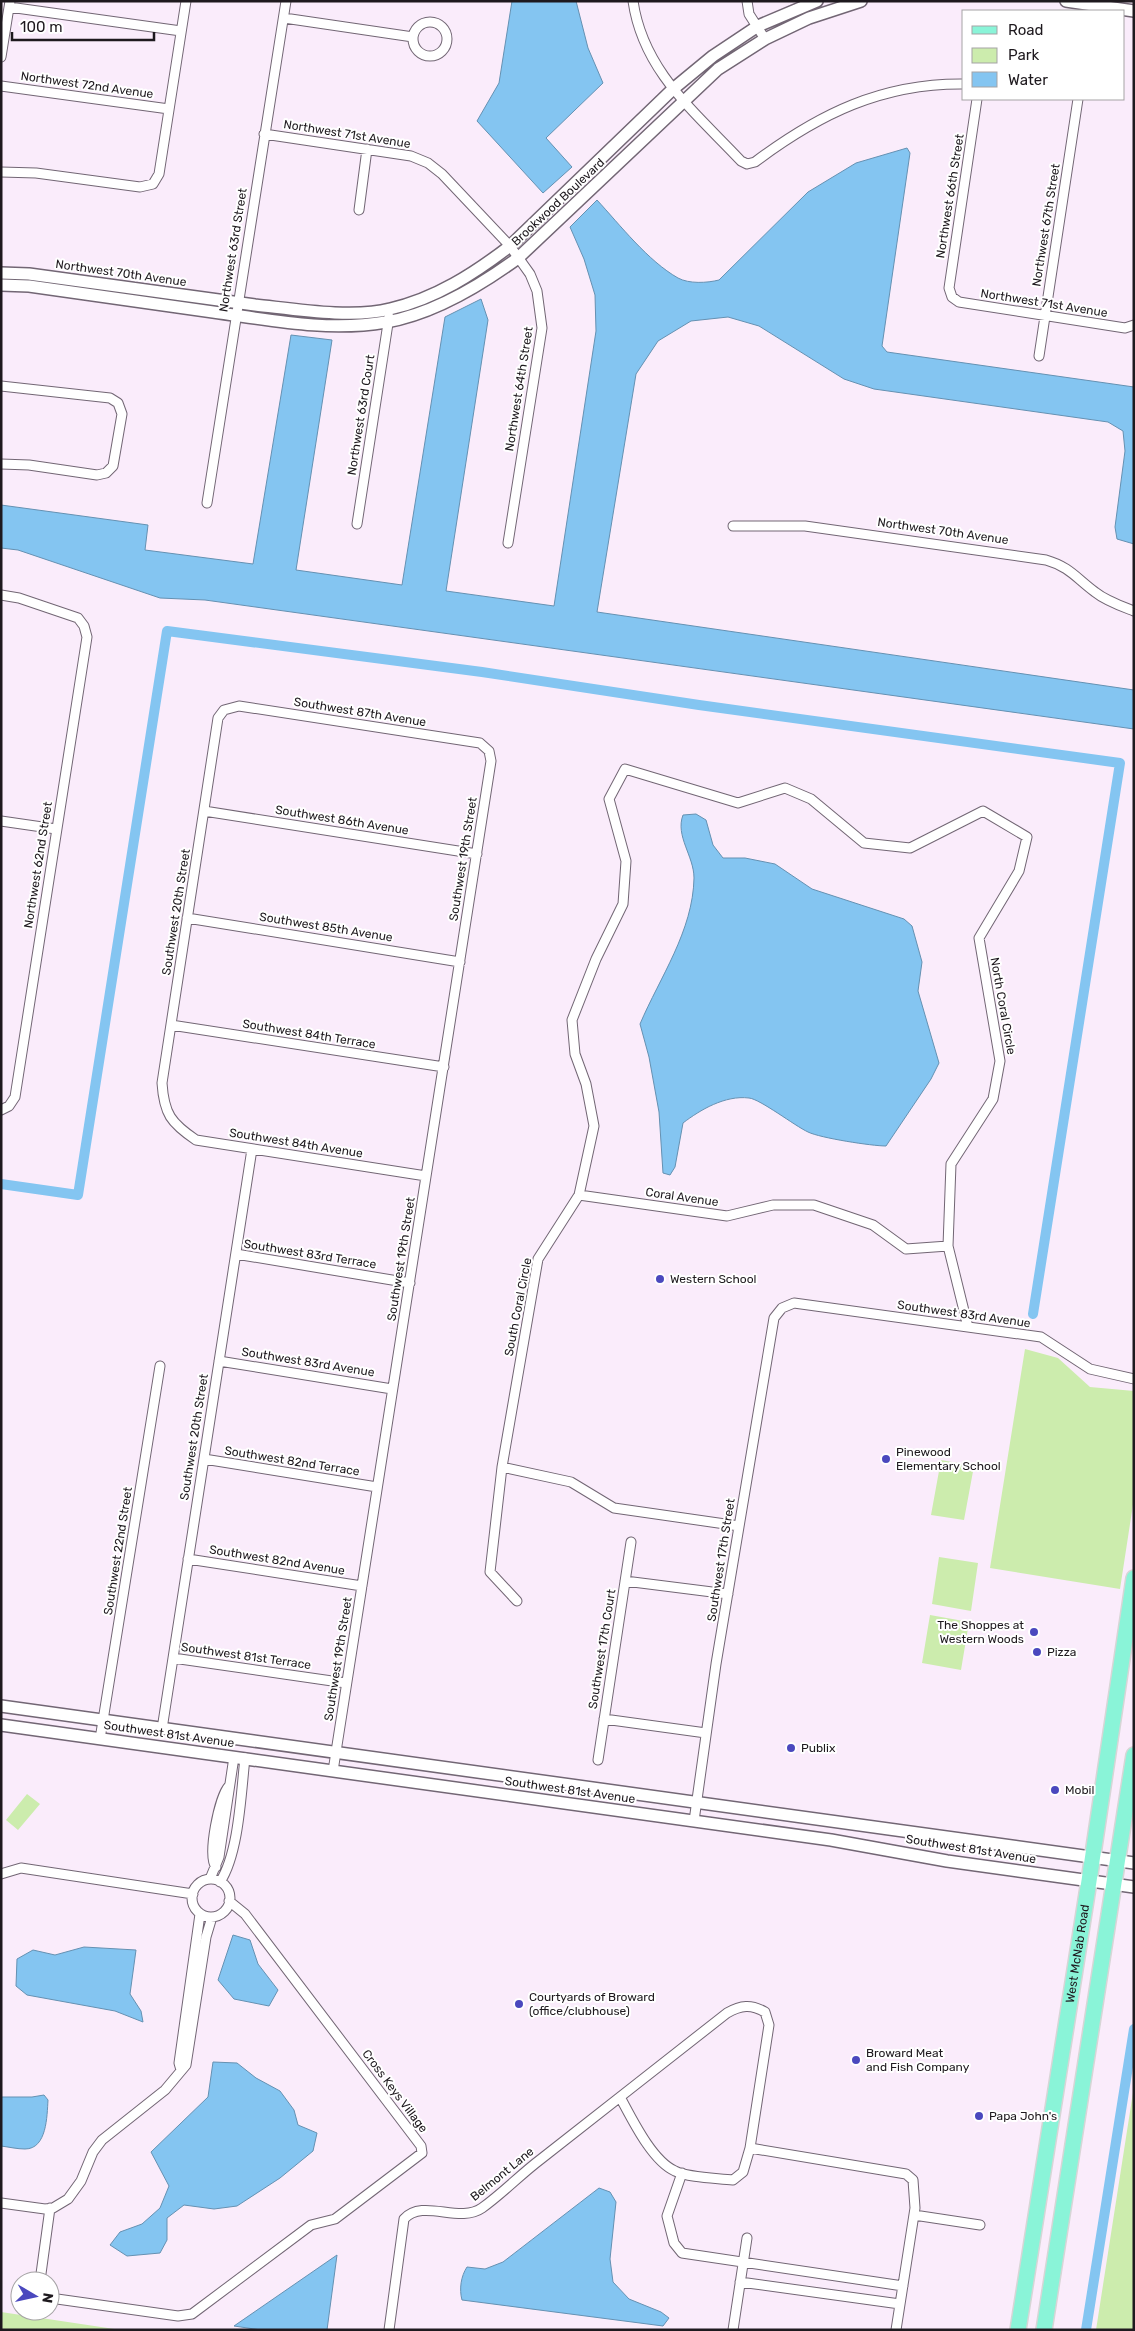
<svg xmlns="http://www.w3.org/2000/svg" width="1135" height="2331" viewBox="0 0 1135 2331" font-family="Rubik,sans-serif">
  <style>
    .green { fill: #ccecad }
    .water { fill: #84c5f1; stroke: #6591b2 }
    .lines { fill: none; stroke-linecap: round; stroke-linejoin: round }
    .canal { stroke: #84c5f1; stroke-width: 10 }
    .minor-casing { stroke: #726674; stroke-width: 11 }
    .tertiary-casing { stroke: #726674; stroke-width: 14 }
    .primary-casing { stroke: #d6d6d6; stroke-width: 18 }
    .minor { stroke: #fff; stroke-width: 9 }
    .tertiary { stroke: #fff; stroke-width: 11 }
    .primary { stroke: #8af4d8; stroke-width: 15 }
    .poi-dot { fill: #4a48be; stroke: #fff; stroke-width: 2 }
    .labels { text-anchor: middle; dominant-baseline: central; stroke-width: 4; stroke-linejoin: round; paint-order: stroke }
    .street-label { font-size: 12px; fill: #1e191e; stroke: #fff }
    .poi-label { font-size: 12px; fill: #1e191e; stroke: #fff; text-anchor: start }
  </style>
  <rect width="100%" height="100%" fill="#faecfb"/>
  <path class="green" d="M1025,1349L1058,1358L1090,1387L1134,1391V1498L1120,1589L990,1568Z
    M941,1460L974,1466L964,1520L931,1515Z
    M939,1557L978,1563L971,1611L932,1604Z
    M930,1615L969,1622L961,1670L922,1663Z
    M27,1794L40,1804L18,1830L6,1820Z
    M1134,2086V2330H1096Z
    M1,2312L121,2330H1Z"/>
  <path class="water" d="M512,1H576L588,48L603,83L546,138L572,167L543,193L477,121L499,83Z
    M907,148L910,153L882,346L887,352L1134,387V544L1117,539L1115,527L1125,451L1123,431L1108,422L874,389L844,379L759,326L728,317L691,321L658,341L636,374L597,612L1134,690V729L205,600L160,598L18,550L1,548V505L148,525L145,550L253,564L291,335L332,340L296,570L402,585L445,317L481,299L488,320L446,591L554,606L596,331L595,295L584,259L570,227L597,200C620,225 648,261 678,278C689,284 707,283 719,280L808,192L856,163Z
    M696,814L706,820L713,845L723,858H745L775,864L812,889L904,919L912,926L922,962L918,991L939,1063L931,1079L886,1146C872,1146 820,1138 808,1132C795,1126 760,1099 749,1098C725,1095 700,1110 683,1123L675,1167L670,1175L663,1173L659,1112L649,1057L640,1024C660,977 693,931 694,878C694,856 675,836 683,815Z
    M233,1935L250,1940L258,1964L278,1990L269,2006L234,1999L218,1980Z
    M84,1947L136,1950L130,1994L141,2011L143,2022L115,2011L27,1995L16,1986L17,1959L33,1950L55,1955Z
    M213,2062L237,2063L256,2078L280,2091L294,2110L298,2125L317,2133L313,2151L280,2178L237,2206L214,2209L184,2205L167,2218V2240L160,2253L127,2256L110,2245L120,2232L142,2224L160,2208L169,2186L151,2152L208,2097Z
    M44,2095L48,2100C47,2116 47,2149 25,2149C17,2149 9,2147 1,2146V2097H32Z
    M599,2188L610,2192L616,2202L610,2259L613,2282L629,2299L661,2312L669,2318L663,2326L462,2300C459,2289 461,2276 467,2267L485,2269L503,2262Z
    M337,2255L327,2330H261L234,2326Z"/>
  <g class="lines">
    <path class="canal" d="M1,1184L78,1195L167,631L482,672L699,705L1120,763L1033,1314
      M1086,2330L1134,2029"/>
    <g class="minor-casing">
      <path id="minor" d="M633,1C643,71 695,112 741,161L747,164L755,162C819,114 882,83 964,84
        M747,1L749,14L765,39
        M9,7L181,31
        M284,18L413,37
        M413 39a17 17 0 1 1 34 0a17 17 0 1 1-34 0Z
        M1,57L10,1
        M1,86L169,109
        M977,99L949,288L952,297L959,302L1125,328L1134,325
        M264,134L411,156L428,163L442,174L510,246L530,274L537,291L542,328L508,543
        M1,172L36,173L140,187L153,184L159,174L186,1
        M359,210L367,149
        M1039,356L1078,99
        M1,386L110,398L118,403L122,414L113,466L106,473L97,475L29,465L1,464
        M207,503L286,1
        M357,524L389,317
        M733,526H805L1046,560C1070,567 1076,578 1095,592C1106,601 1121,606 1134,611
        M1,595L19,598L78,618L84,626L87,637L15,1097L9,1106L1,1110
        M204,811L477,854
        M1,821L56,829
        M187,918L460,962
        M171,1025L444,1067
        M579,1195L727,1216L773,1205H814L873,1225L906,1249L948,1246
        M236,1254L410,1283
        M219,1361L392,1389
        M204,1459L377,1487
        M502,1467L571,1482L614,1508L739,1526
        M188,1559L362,1586
        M625,1581L728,1594
        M517,1601L490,1572L502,1467L538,1259L579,1195L594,1126L586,1084L575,1054L572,1020L596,959L623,904L626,861L609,799L625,769L738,803L785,788L811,799L864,843L910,848L983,811L1027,837L1019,871L979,938L1000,1061L993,1099L951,1164L948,1246L968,1327
        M173,1658L346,1683
        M604,1719L706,1733
        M162,1729L252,1149
        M100,1739L160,1366
        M598,1760L631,1542
        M333,1771L491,761L489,751L480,743L239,706L224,710L218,718L162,1083C164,1114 171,1123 196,1140L426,1176
        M694,1821L716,1664L774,1318L782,1308L794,1303L1041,1337L1090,1369L1134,1379
        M216,1867C207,1856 219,1797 229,1786
        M1,1874L21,1868L193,1894
        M210,1879L219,1857L234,1757
        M192 1898a19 19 0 1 1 38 0a19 19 0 1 1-38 0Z
        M220,1882C239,1853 241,1793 245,1758
        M181,2070L179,2063L200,1914
        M750,2148L906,2174L913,2180L915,2208L896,2330
        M682,2173L667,2216L674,2243L682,2253L903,2286
        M1,2203L45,2209L53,2208L68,2199L81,2181L93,2152L102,2140L165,2090L186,2065L206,1937L212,1917
        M914,2215L980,2225
        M40,2281L50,2208
        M740,2282L900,2304
        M50,2298L178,2316L192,2314L311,2225L335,2219L422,2153L421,2146L245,1914L229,1901
        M389,2330L404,2219C423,2198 459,2224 482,2208C503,2193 521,2174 541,2159C603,2110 665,2062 727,2013C741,2005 751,2004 765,2012L769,2025L750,2148L743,2172L733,2180C717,2178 689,2178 675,2171C652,2161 632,2119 620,2097
        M733,2330L747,2238"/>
    </g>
    <g class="tertiary-casing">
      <path id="tertiary" d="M1066,1L1134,11
        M1,273L29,274C104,284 179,295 255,305C293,309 353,319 390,309C435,299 475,273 510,246L673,89L713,56L758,26L817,1
        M1,285L29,286C90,295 152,303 213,312C271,320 328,332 386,322C433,314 481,285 518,258L718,69L765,39L809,18L861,1
        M1,1706L1134,1863
        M1,1725L831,1840L947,1861L1134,1887"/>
    </g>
    <g class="primary-casing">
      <g id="primary">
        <path id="s1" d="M1018,2330L1089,1881L1134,1578"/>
        <path d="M1044,2330L1134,1755"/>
      </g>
    </g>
    <use href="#minor" class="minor"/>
    <use href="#tertiary" class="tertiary"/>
    <use href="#primary" class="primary"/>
  </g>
  <g class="poi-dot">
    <circle cx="660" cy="1279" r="5"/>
    <circle cx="886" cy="1459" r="5"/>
    <circle cx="1034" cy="1632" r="5"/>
    <circle cx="1037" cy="1652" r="5"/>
    <circle cx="791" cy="1748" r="5"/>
    <circle cx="1055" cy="1790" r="5"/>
    <circle cx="519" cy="2004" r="5"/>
    <circle cx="856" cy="2060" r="5"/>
    <circle cx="979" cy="2116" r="5"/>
  </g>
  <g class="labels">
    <g class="street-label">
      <text transform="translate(87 85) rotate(8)">Northwest 72nd Avenue</text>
      <text transform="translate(347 134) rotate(9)">Northwest 71st Avenue</text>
      <text transform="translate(950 196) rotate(-81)">Northwest 66th Street</text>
      <text transform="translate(558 202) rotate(-43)">Brookwood Boulevard</text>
      <text transform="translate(1046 225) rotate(-81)">Northwest 67th Street</text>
      <text transform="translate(233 250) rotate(-81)">Northwest 63rd Street</text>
      <text transform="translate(121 273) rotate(8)">Northwest 70th Avenue</text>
      <text transform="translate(1044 303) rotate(9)">Northwest 71st Avenue</text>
      <text transform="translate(519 389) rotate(-81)">Northwest 64th Street</text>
      <text transform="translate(361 415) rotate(-81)">Northwest 63rd Court</text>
      <text transform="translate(943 531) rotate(8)">Northwest 70th Avenue</text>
      <text transform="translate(360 712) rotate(9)">Southwest 87th Avenue</text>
      <text transform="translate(342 820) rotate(9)">Southwest 86th Avenue</text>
      <text transform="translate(463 859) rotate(-81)">Southwest 19th Street</text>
      <text transform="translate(38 865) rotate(-81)">Northwest 62nd Street</text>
      <text transform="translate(176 912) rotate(-81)">Southwest 20th Street</text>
      <text transform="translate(326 927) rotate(9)">Southwest 85th Avenue</text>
      <text transform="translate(1003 1006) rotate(80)">North Coral Circle</text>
      <text transform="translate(309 1034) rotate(9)">Southwest 84th Terrace</text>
      <text transform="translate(296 1143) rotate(9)">Southwest 84th Avenue</text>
      <text transform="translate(682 1197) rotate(8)">Coral Avenue</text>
      <text transform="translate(310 1254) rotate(9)">Southwest 83rd Terrace</text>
      <text transform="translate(401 1259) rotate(-81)">Southwest 19th Street</text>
      <text transform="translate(518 1307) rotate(-79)">South Coral Circle</text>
      <text transform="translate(964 1314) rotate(8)">Southwest 83rd Avenue</text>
      <text transform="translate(308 1362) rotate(9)">Southwest 83rd Avenue</text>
      <text transform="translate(194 1437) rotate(-81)">Southwest 20th Street</text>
      <text transform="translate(292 1461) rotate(9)">Southwest 82nd Terrace</text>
      <text transform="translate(118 1551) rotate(-81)">Southwest 22nd Street</text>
      <text transform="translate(277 1560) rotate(9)">Southwest 82nd Avenue</text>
      <text transform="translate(721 1560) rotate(-81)">Southwest 17th Street</text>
      <text transform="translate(602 1649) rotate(-81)">Southwest 17th Court</text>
      <text transform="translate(246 1656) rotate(8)">Southwest 81st Terrace</text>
      <text transform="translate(338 1659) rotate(-81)">Southwest 19th Street</text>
      <text transform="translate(169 1734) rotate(8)">Southwest 81st Avenue</text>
      <text transform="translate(570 1790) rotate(8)">Southwest 81st Avenue</text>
      <text transform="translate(971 1849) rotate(9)">Southwest 81st Avenue</text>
      <text stroke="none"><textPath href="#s1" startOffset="381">West McNab Road</textPath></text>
      <text transform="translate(395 2091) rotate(53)">Cross Keys Village</text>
      <text transform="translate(502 2174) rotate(-39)">Belmont Lane</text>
    </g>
    <g class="poi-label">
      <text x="670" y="1279">Western School</text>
      <text x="896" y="1452">Pinewood<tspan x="896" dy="14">Elementary School</tspan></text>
      <text x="1024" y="1625" text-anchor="end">The Shoppes at<tspan x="1024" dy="14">Western Woods</tspan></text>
      <text x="1047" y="1652">Pizza</text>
      <text x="801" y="1748">Publix</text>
      <text x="1065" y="1790">Mobil</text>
      <text x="529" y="1997">Courtyards of Broward<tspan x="529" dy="14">(office/clubhouse)</tspan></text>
      <text x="866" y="2053">Broward Meat<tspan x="866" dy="14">and Fish Company</tspan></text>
      <text x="989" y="2116">Papa John's</text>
    </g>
  </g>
  <rect width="1135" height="2331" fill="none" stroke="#1e191e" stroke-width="5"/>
  <rect x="962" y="10" width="162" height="90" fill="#ffffff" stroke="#a5a3a5"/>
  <rect x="972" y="26" width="25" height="8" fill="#8af4d8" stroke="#a5a3a5"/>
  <text x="1008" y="35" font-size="15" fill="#1e191e">Road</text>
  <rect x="972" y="48" width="25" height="15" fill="#ccecad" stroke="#a5a3a5"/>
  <text x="1008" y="60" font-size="15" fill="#1e191e">Park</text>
  <rect x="972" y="72" width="25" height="15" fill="#84c5f1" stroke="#a5a3a5"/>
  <text x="1008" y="85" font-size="15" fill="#1e191e">Water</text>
  <g transform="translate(35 2296) rotate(99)"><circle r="24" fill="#ffffff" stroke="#a5a3a5"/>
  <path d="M0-4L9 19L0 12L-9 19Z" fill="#4a48be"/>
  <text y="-8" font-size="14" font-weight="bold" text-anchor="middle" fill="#1e191e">N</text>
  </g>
  <path d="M12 32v8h142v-8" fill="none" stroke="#1e191e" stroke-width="2.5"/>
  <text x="20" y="32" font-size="15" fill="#1e191e" stroke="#ffffff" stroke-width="4" paint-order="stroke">100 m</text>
</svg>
